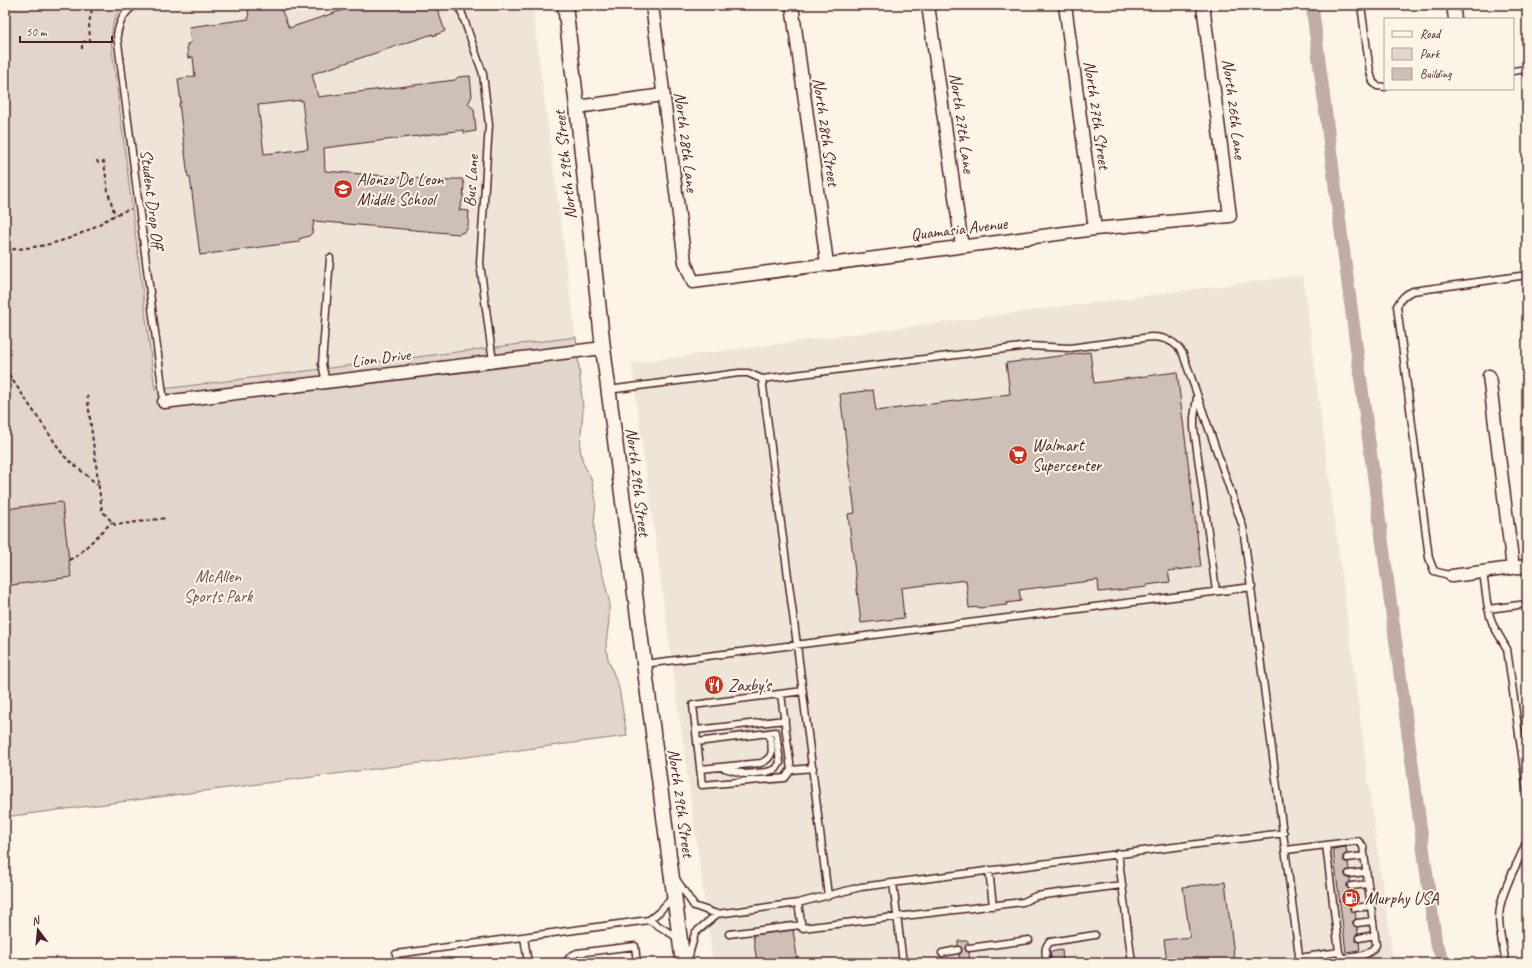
<svg xmlns="http://www.w3.org/2000/svg" width="1532" height="968" viewBox="0 0 1532 968" font-family="Caveat,sans-serif">
  <style>
    .built { fill: #eee5d7 }
    .green { fill: #e2d5ca; stroke: #967a7a }
    .lines { fill: none; stroke-linecap: round; stroke-linejoin: round }
    .canal { stroke: #c0aca5; stroke-width: 13 }
    .building { fill: #cfc0b7; stroke: #4a1f2b; fill-rule: evenodd }
    .service-casing { stroke: #4a1f2b; stroke-width: 9 }
    .minor-casing { stroke: #4a1f2b; stroke-width: 15 }
    .tertiary-casing { stroke: #4a1f2b; stroke-width: 17 }
    .path { stroke: #4a1f2b; stroke-width: 2; stroke-dasharray: 4 3; stroke-linecap: butt }
    .service { stroke: #fcf5e5; stroke-width: 6 }
    .minor { stroke: #fcf5e5; stroke-width: 12 }
    .tertiary { stroke: #fcf5e5; stroke-width: 14 }
    .labels { text-anchor: middle; dominant-baseline: central; stroke-width: 4; stroke-linejoin: round; paint-order: stroke }
    .street-label { font-size: 17px; fill: #4a1f2b; stroke: #fcf5e5 }
    .poi-label { font-size: 17px; fill: #4a1f2b; stroke: #fcf5e5; text-anchor: start }
    .park-label { font-size: 17px; fill: #704c53; stroke: #fcf5e5 }
  </style>
  <rect width="100%" height="100%" fill="#fcf5e5"/>
  <filter id="ink" filterUnits="userSpaceOnUse"><feTurbulence type="fractalNoise" baseFrequency=".025" numOctaves="2"/><feDisplacementMap in="SourceGraphic" scale="8" xChannelSelector="R" yChannelSelector="G"/><feConvolveMatrix kernelMatrix="1 2 1 2 8 2 1 2 1" color-interpolation-filters="sRGB"/></filter>
  <g filter="url(#ink)">
    <path class="built" d="M125,5H532L576,337L155,390L111,41L113,21L116,14Z
      M1303,275L1374,825L1394,963H713L631,363Z"/>
    <path class="green" d="M5,5H125C113,14 112,27 111,41L155,390L576,337L583,409L580,448L583,463L591,478L596,501L594,523L595,543L609,600V620L606,644L607,652L608,659L619,688L627,736L5,817Z"/>
    <g class="lines">
      <path class="canal" d="M1312,5L1336,194L1436,944L1445,963"/>
    </g>
    <path class="building" d="M271,5L277,6L281,9L289,28L358,5H431L432,8L438,11L445,31L433,36V34L312,74L318,97L455,80L458,77L470,76L472,96L468,104L474,109L476,131L464,133V130L324,148L325,171L449,181L452,179H462L464,184L463,199L459,210L469,211L468,226L466,231L459,234L314,221L312,233L309,236L299,239V242L200,255L190,177H188L179,103H181L178,79L195,76L193,57L188,58L187,44L191,43L189,27L249,19L248,9ZM302,100L308,149L264,154L258,105Z
      M1090,352L1094,383L1177,372L1201,567L1168,571L1170,582L1147,585V587L1099,592L1098,580L1019,590L1021,601L1006,603L1007,605L979,608V607L969,608L966,580L901,588L904,618L861,623L848,514L855,513L840,394L873,390L876,411L1010,394L1006,363Z
      M62,502L71,577L5,586V509Z
      M1346,847L1347,853L1343,856V859L1345,862H1348L1349,869L1345,872V875L1347,878H1350V882L1347,884V887L1349,890H1352L1354,903L1350,906V909L1352,912H1355L1356,919L1353,921V924L1357,927L1358,934L1355,938L1356,941L1359,942L1360,950L1346,952L1333,849Z
      M1225,882L1235,963H1167L1164,940L1190,937L1183,887Z
      M793,930L798,963H757L753,935Z
      M958,941H968V944L965,948L966,951L969,952L970,963H960L959,954L961,953L962,950L961,947L958,946Z
      M1062,950L1063,963H1052L1050,952Z"/>
    <g class="lines">
      <g class="service-casing">
        <path id="service" d="M135,5C124,12 119,22 117,35L164,402
          M459,5L483,74L489,125L480,263L493,362
          M1361,5L1370,72L1373,82L1377,86L1385,87
          M1513,71L1527,69
          M762,379L797,645L828,896
          M326,382L322,364L330,258
          M608,390L739,373H748L762,379L1029,346L1070,348L1151,337C1165,337 1176,341 1183,354L1243,527L1300,963
          M1197,397L1194,418V428L1216,591
          M1483,572L1487,602L1490,616L1493,625L1507,649L1527,791
          M1452,576L1434,571L1429,558L1397,306C1401,298 1405,294 1413,291L1527,275
          M1488,609L1527,604
          M644,664L1252,587
          M803,691L693,705L702,785L785,778L791,770L813,768
          M781,694L791,770
          M696,730L785,720
          M697,742L776,732L780,763L776,769L767,772L745,774L721,767
          M700,769L761,763C777,756 771,747 769,733
          M1326,845L1358,841L1363,846L1376,945C1369,957 1355,957 1342,958L1339,952
          M1286,850L1326,845L1339,952L1299,958
          M1118,853L1132,963
          M1347,858L1364,856
          M989,870L993,906
          M1349,874L1366,872
          M676,879L694,906L717,914L798,903L861,887L1284,833
          M893,883L903,963
          M1351,886L1368,884
          M798,903L802,928L1023,902L1036,896L1122,885
          M1354,908L1371,906
          M649,920L678,938
          M1357,923L1373,921
          M729,934L801,925
          M524,937L528,963
          M1359,938L1375,935
          M969,948L1029,940
          M942,953L958,950
          M397,963L396,954L649,920L659,912L673,897
          M448,963H455
          M565,963L571,956L577,953L635,946L637,963
          M687,963L695,933L717,914
          M1047,963C1046,956 1043,947 1050,942L1095,935
          M1506,963C1503,946 1497,926 1500,908C1504,884 1519,863 1527,840"/>
      </g>
      <g class="minor-casing">
        <path id="minor" d="M652,5L685,262L693,282L1095,229L1230,216L1203,5
          M792,5L827,263
          M928,5L962,246
          M1065,5L1095,229
          M1453,5L1455,19
          M577,107L663,95
          M1489,376L1513,568
          M164,402L603,348
          M1452,576L1527,566"/>
      </g>
      <g class="tertiary-casing">
        <path id="tertiary" d="M565,5L577,107L603,348L683,963"/>
      </g>
      <path class="path" d="M82,49V42L90,41L89,23L93,5
        M97,160L98,163L104,162L108,192L115,215
        M5,250C34,248 60,244 86,231C101,224 115,213 131,209
        M5,369L64,456L98,485
        M87,395L102,511L115,525L167,518
        M69,560L77,556L112,522"/>
      <use href="#service" class="service"/>
      <use href="#minor" class="minor"/>
      <use href="#tertiary" class="tertiary"/>
    </g>
  </g>
  <defs>
    <g id="school-disc" transform="scale(1)"><circle r="9.5" fill="#c8321e" stroke="#fcf5e5"/><path d="M0-5L7-2L0 1L-7-2ZM-4 1L0 2.5L4 1V4Q0 6-4 4Z" fill="#fff"/></g>
    <g id="supermarket-disc" transform="scale(1)"><circle r="9.5" fill="#c8321e" stroke="#fcf5e5"/><path d="M-6-5.5h2.5l.6 2H6L4.5 2H-2.5L-4.4-4H-6ZM-1.5 3.2a1.3 1.3 0 1 0 .1 0ZM3 3.2a1.3 1.3 0 1 0 .1 0Z" fill="#fff"/></g>
    <g id="restaurant-disc" transform="scale(1)"><circle r="9.5" fill="#c8321e" stroke="#fcf5e5"/><path d="M-5-6h1v4h1v-4h1v4h1v-4h1v5L-1.5 .5V6h-2V.5L-5-1ZM5-6V6H3V1.5H1.5Q1.5-4 5-6Z" fill="#fff"/></g>
    <g id="fuel-disc" transform="scale(1)"><circle r="9.5" fill="#c8321e" stroke="#fcf5e5"/><path d="M-5.5-6h7V0h2V4h1.3V-2.5L3-4.5l.8-.8L6-3V5H2.5V1h-1V6h-7ZM-4.2-4.7v3.2H.2V-4.7Z" fill="#fff"/></g>
  </defs>
  <g fill-rule="evenodd">
    <use href="#school-disc" x="343" y="189"/>
    <use href="#supermarket-disc" x="1018" y="455"/>
    <use href="#restaurant-disc" x="714" y="685"/>
    <use href="#fuel-disc" x="1351" y="898"/>
  </g>
  <g class="labels">
    <g class="street-label">
      <text transform="translate(1234 109) rotate(83)">North 26th Lane</text>
      <text transform="translate(1097 115) rotate(82)">North 27th Street</text>
      <text transform="translate(962 123) rotate(82)">North 27th Lane</text>
      <text transform="translate(826 132) rotate(82)">North 28th Street</text>
      <text transform="translate(686 142) rotate(83)">North 28th Lane</text>
      <text transform="translate(565 165) rotate(-96)">North 29th Street</text>
      <text transform="translate(471 181) rotate(-86)">Bus Lane</text>
      <text transform="translate(152 199) rotate(83)">Student Drop Off</text>
      <text transform="translate(959 229) rotate(-7)">Quamasia Avenue</text>
      <text transform="translate(381 358) rotate(-7)">Lion Drive</text>
      <text transform="translate(638 482) rotate(83)">North 29th Street</text>
      <text transform="translate(681 803) rotate(82)">North 29th Street</text>
    </g>
    <g class="poi-label">
      <text x="357" y="179">Alonzo De Leon<tspan x="357" dy="20">Middle School</tspan></text>
      <text x="1032" y="445">Walmart<tspan x="1032" dy="20">Supercenter</tspan></text>
      <text x="728" y="685">Zaxby's</text>
      <text x="1365" y="898">Murphy USA</text>
    </g>
    <g class="park-label">
      <text x="218" y="576">McAllen<tspan x="218" dy="20">Sports Park</tspan></text>
    </g>
  </g>
  <rect width="1532" height="968" fill="none" stroke="#fcf5e5" stroke-width="20"/>
  <rect x="10" y="10" width="1512" height="948" fill="none" stroke="#4a1f2b" stroke-width="1.5" filter="url(#ink)"/>
  <rect x="1384" y="18" width="130" height="72" fill="#fcf5e5" stroke="#b59f9b"/>
  <rect x="1392" y="31" width="20" height="6" fill="#fcf5e5" stroke="#b59f9b"/>
  <text x="1420" y="38" font-size="12" fill="#4a1f2b">Road</text>
  <rect x="1392" y="48" width="20" height="12" fill="#e2d5ca" stroke="#b59f9b"/>
  <text x="1420" y="58" font-size="12" fill="#4a1f2b">Park</text>
  <rect x="1392" y="68" width="20" height="12" fill="#cfc0b7" stroke="#b59f9b"/>
  <text x="1420" y="78" font-size="12" fill="#4a1f2b">Building</text>
  <g transform="translate(38 930) rotate(344)" stroke="#fcf5e5" stroke-width="3" paint-order="stroke">
  <path d="M0-3L7 15L0 10L-7 15Z" fill="#4a1f2b"/>
  <text y="-6" font-size="11" font-weight="bold" text-anchor="middle" fill="#4a1f2b">N</text>
  </g>
  <path d="M20 36v6h92v-6" fill="none" stroke="#4a1f2b" stroke-width="2"/>
  <text x="26" y="36" font-size="12" fill="#4a1f2b" stroke="#fcf5e5" stroke-width="3" paint-order="stroke">50 m</text>
</svg>
